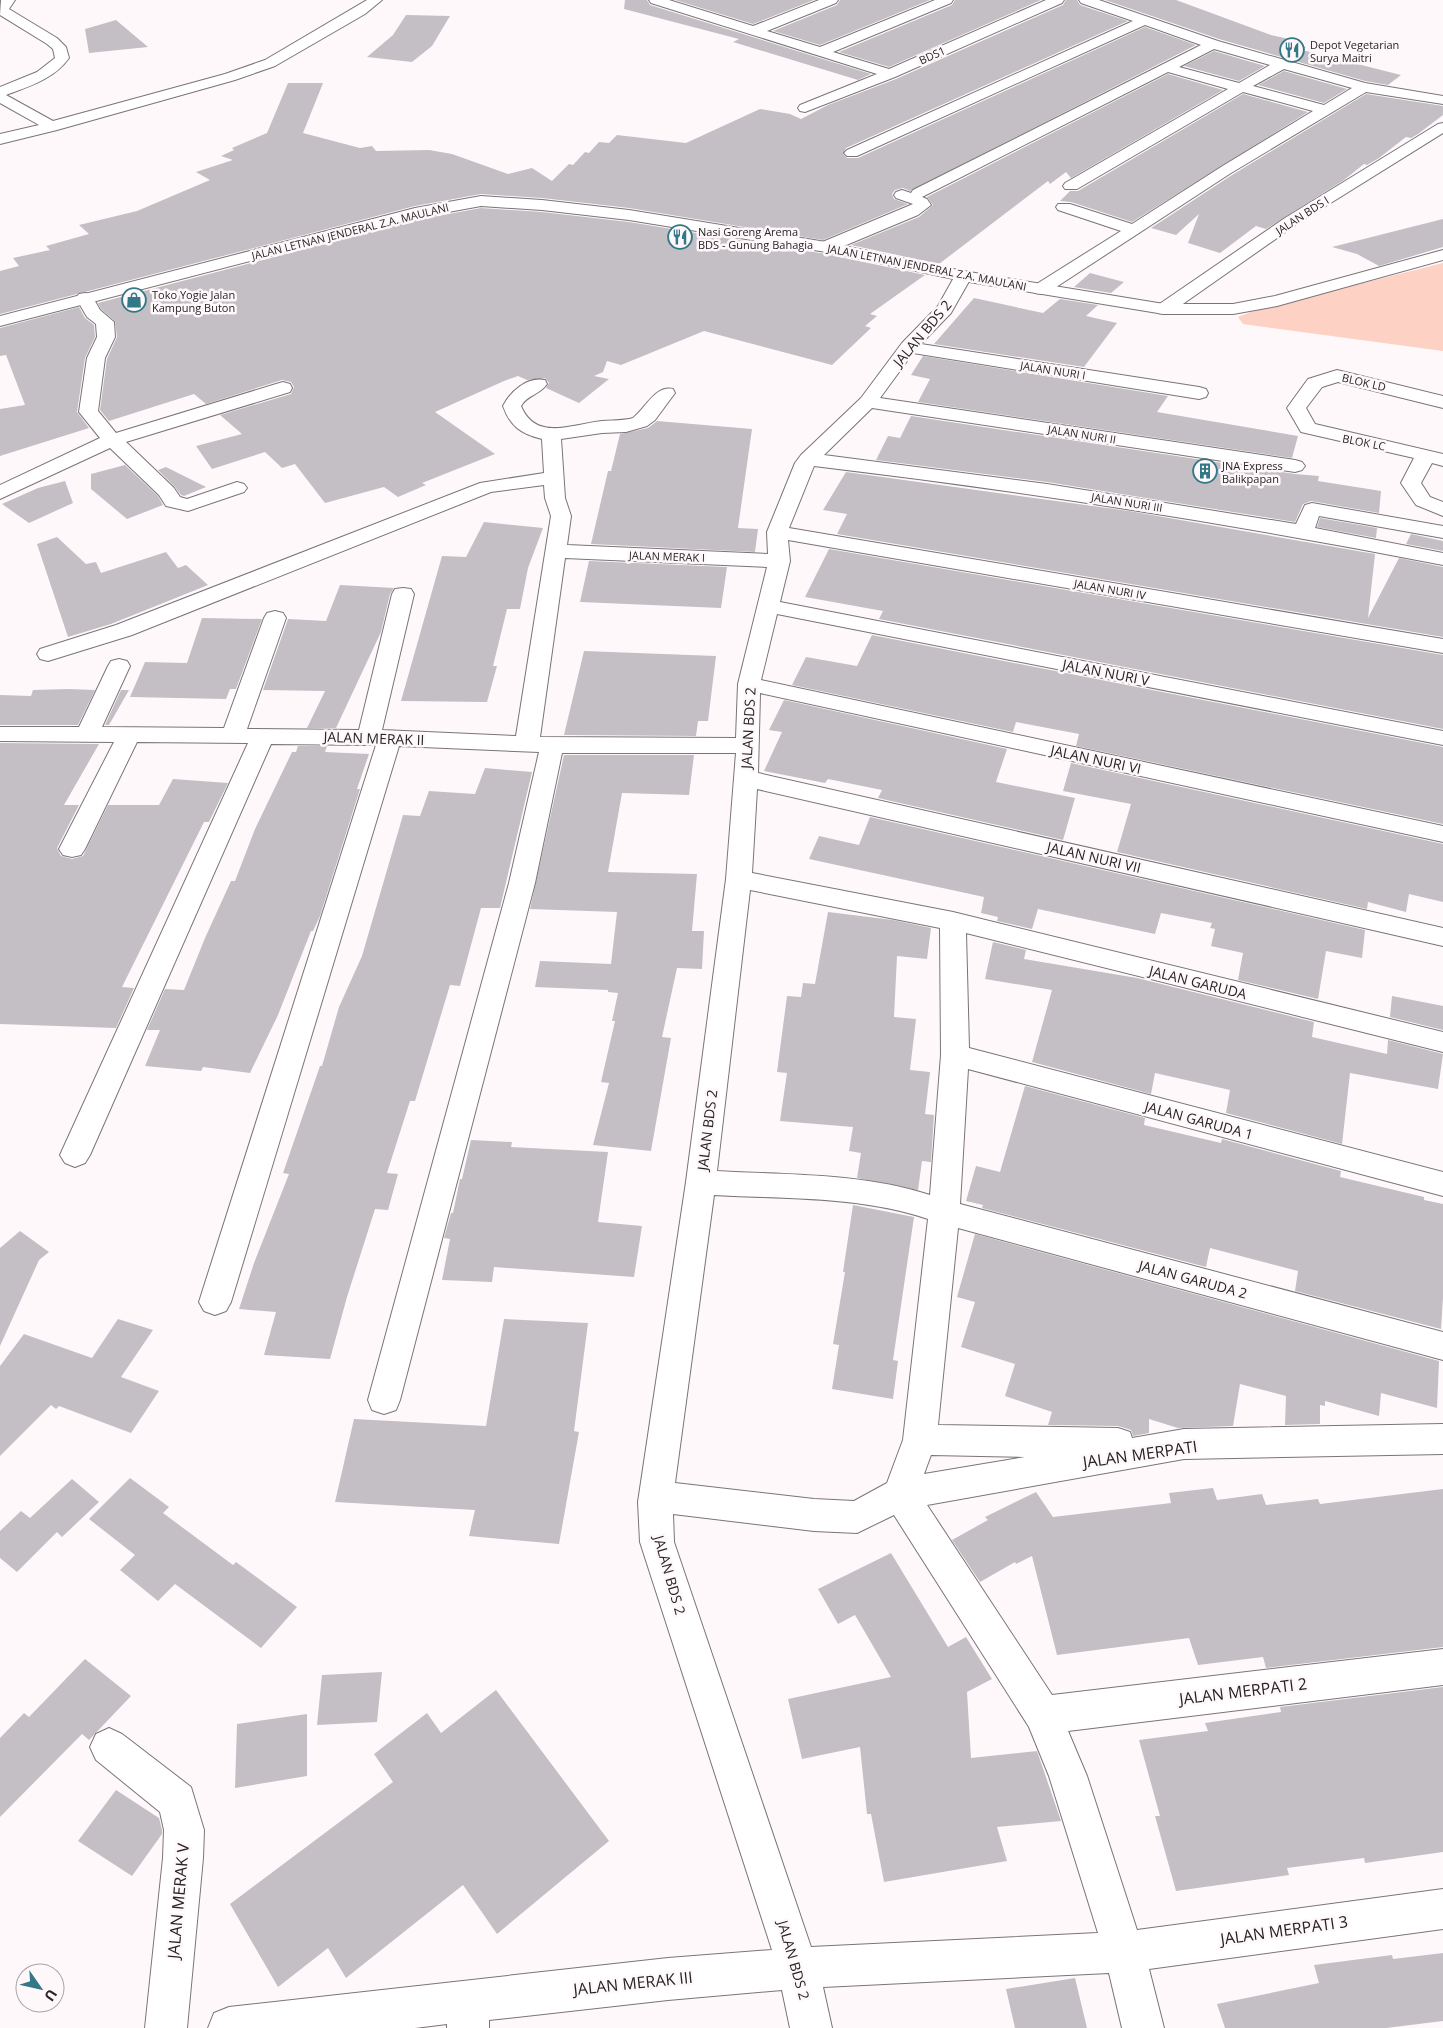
<svg xmlns="http://www.w3.org/2000/svg" width="1443" height="2028" viewBox="0 0 1443 2028" font-family="'Open Sans',sans-serif">
  <style>
    .green { fill: #fdd1c3 }
    .building { fill: #c4bfc5 }
    .lines { fill: none; stroke-linecap: round; stroke-linejoin: round }
    .street-casing { stroke: #7b7477; stroke-width: 2 }
    .secondary-casing { stroke: #7b7477; stroke-width: 2 }
    .street { fill: #fff; fill-rule: evenodd }
    .secondary { fill: #fff; fill-rule: evenodd }
    .labels { text-anchor: middle; dominant-baseline: central; stroke-width: 5; stroke-linejoin: round; paint-order: stroke }
    .far-poi-label { font-size: 11px; fill: #272426; stroke: #fff8fb; text-anchor: start }
    .far-street-label { font-size: 11px; fill: #272426; stroke: #fff8fb }
    .street-label { font-size: 14px; fill: #272426; stroke: #fff8fb }
    .near-street-label { font-size: 16px; fill: #272426; stroke: #fff8fb }
  </style>
  <rect width="100%" height="100%" fill="#fff8fb"/>
  <path class="green" d="M1443,263V351L1243,324L1238,317L1256,310Z"/>
  <path class="building" d="M625,0H647L650,5L871,74L858,80L733,42L739,39L624,9Z
    M675,0H814L753,24Z
    M840,0H930L820,45L773,31L837,5Z
    M955,0H1041L889,67L839,52L952,5Z
    M1066,0H1077L1080,5L1128,21L846,148L843,154L847,158H858L1145,27L1196,45L910,191L903,188L895,190L892,194L894,199L908,204L823,240L629,208L542,198L481,194L415,206L0,314V271L19,266L13,258L50,250L46,246L89,234L79,225L137,211L210,180L196,172L233,160L221,156L234,150L232,148L267,133L288,83H323L303,133L360,148L372,146L376,151L429,150L452,154L508,174L532,168L552,181L569,164L573,165L585,152L589,153L599,142L609,143L617,135L686,143L760,109L790,114L801,119L828,105L896,79L1063,5Z
    M1105,0H1176L1271,35L1293,40L1289,43L1306,47L1302,50L1401,75L1388,85L1365,81L1219,39Z
    M406,15L450,16L432,46L412,62L367,57L393,35Z
    M116,20L148,47L89,53L85,29Z
    M1214,51L1265,66L1239,81L1184,66Z
    M1284,71L1347,89L1324,103L1258,85Z
    M1168,74L1223,90L1071,178L1066,172L1050,184L1048,181L939,264L851,245L919,217L933,205L927,197Z
    M1243,94L1308,112L1132,222L1071,202L1060,201L1070,191H1078Z
    M1366,94L1443,106V115L1418,134L1411,138L1406,137L1379,158L1367,165L1364,164L1344,180L1266,229L1256,226L1220,253L1188,243L1199,214L1176,235L1151,228L1232,175Z
    M481,208L542,212L629,222L826,254L925,275L870,314L877,316L865,326L871,328L832,365L704,331L621,365L607,361L603,372L594,376L609,379L579,403L546,388L549,383L545,378L527,380L518,376L504,381L435,412L495,454L422,483L426,485L398,497L384,487L325,503L295,464L282,468L265,452L212,469L196,446L242,434L220,415L291,394L294,387L291,382L282,380L206,404L194,394L109,421L100,410L107,359L117,337L115,321L101,309L98,303L416,220Z
    M1443,219V247L1379,266L1357,254L1332,247Z
    M1090,273L1124,282L1111,293L1074,287Z
    M974,298L1043,313L1060,299L1098,305L1086,316L1117,323L1084,367L934,344Z
    M79,307L85,318L94,325L95,337L85,358L77,412L89,428L0,456V409L25,405L6,355L0,356V328Z
    M923,356L1168,396L1157,412L1298,436L1292,458L918,402L930,379L911,375Z
    M911,416L1295,474L1319,476L1318,481L1381,491L1379,513L1311,501L1303,504L1295,522L1047,482L876,460L888,436L900,438Z
    M657,421L752,429L738,528L758,529L755,552L591,544L608,471H611L620,434L648,428Z
    M125,465L158,496L163,505L127,519L91,489V474Z
    M166,467L206,487L184,496L181,495L175,487L158,470Z
    M846,472L1129,511L1375,554L1368,618L1399,558L1443,567V637L837,534L847,514L823,510Z
    M65,481L73,503L29,523L2,504L38,488Z
    M1320,518L1377,528L1376,538L1317,527Z
    M484,522L543,528L528,568L520,609H507L493,666H497L487,702L401,701L442,556L466,557Z
    M1411,534L1443,541V551L1406,544Z
    M57,537L86,564L96,562L101,573L166,552L178,568L186,565L208,585L111,624L68,637L37,544Z
    M829,549L1443,655V729L879,619L883,611L805,597Z
    M589,561L727,567L721,608L580,602Z
    M340,585L394,588L390,594L381,632L336,728H307L325,691L263,690L288,619L326,621Z
    M202,618L262,619L236,689H230L226,699L130,697L145,662L187,663Z
    M872,635L1443,747V824L1076,746L1079,734L1016,722L1013,732L792,685L806,657L857,666Z
    M584,651L716,656L708,721H698L696,736L564,735Z
    M69,689L95,690L78,725H0V695L31,696L33,690Z
    M121,690H129L109,725H105Z
    M784,700L1007,749L996,782L1075,798L1063,840L878,798L882,790L828,779L825,783L764,771L782,732L769,730Z
    M0,743L99,744L64,805H79L57,848L61,856L72,859L83,856L108,805H159L173,779L228,783L209,822H204L122,987L134,988L116,1028L0,1024Z
    M298,746H327L325,752L369,754L357,789H360L320,916L313,931H311L278,1015L250,1073L203,1067L201,1071L145,1066L160,1030H147L165,989L184,990L205,938L231,881H235L255,829L292,752H296Z
    M564,755H694L689,795L622,793L608,872L697,874L692,931H704L702,969L677,968L662,1037L671,1038L651,1151L593,1145L609,1083L601,1082L615,1021H612L618,993L608,992V990L535,987L540,961L611,964L617,912L530,909Z
    M1071,763L1443,844V902L1409,894L1406,912L1368,902L1367,909L1117,852L1131,804L1063,791Z
    M485,768L532,772L500,908H481L460,986L450,985L415,1101H410L387,1173L398,1174L388,1210L375,1209L347,1297L330,1359L264,1355L276,1312L239,1309L254,1263L289,1174L283,1173L320,1066H322L339,1007L362,956L403,815L420,816L429,791L475,794Z
    M870,817L1365,930L1362,958L1326,951L1318,999L1238,980L1243,953L1211,946L1215,929L1210,928L1212,923L1161,913L1155,934L1038,909L1032,929L997,921L998,917L981,913L984,897L809,859L819,836L859,845Z
    M828,912L893,920L931,928L927,959L897,956L894,1017L916,1019L910,1070L930,1072L925,1114L934,1115L931,1162L922,1161L918,1190L857,1178L861,1153L849,1151L853,1127L780,1121L787,1073L777,1072L787,996L801,997L803,983L815,984Z
    M993,942L1026,950L1024,959L1137,978L1314,1022L1312,1037L1387,1054L1388,1040L1443,1054L1438,1089L1350,1073L1342,1144L1226,1113L1230,1090L1155,1073L1151,1094L1032,1062L1052,990L985,979Z
    M1392,996L1443,1006V1030L1390,1017Z
    M1025,1086L1145,1118L1144,1125L1221,1143L1222,1139L1341,1171L1340,1177L1424,1197V1200L1443,1204V1297L1441,1329L1295,1291L1298,1271L1210,1248L1206,1267L982,1208L983,1205L966,1201L976,1166L1000,1172Z
    M471,1140L512,1142L511,1147L608,1152L598,1222L642,1226L634,1277L494,1267L492,1282L442,1280L450,1239L444,1238L451,1213H453L460,1179H462Z
    M853,1205L914,1217L893,1360L898,1361L893,1399L832,1389L839,1345L833,1344L845,1272H843Z
    M20,1231L49,1252L39,1260L0,1346V1248Z
    M975,1234L1439,1361L1437,1408L1381,1393L1379,1416L1325,1401V1406L1320,1405V1424L1285,1425L1286,1396L1240,1384L1233,1426L1178,1428L1149,1419V1433L1133,1436L1131,1430L1118,1426L1048,1425L1052,1412L1005,1396L1015,1364L961,1347L975,1302L957,1297Z
    M118,1319L153,1330L121,1377L159,1391L131,1433L59,1406L56,1409L51,1405L0,1456V1366L24,1334L92,1358Z
    M504,1319L588,1323L574,1431L579,1432L559,1544L469,1536L475,1510L335,1502L354,1419L486,1426Z
    M130,1478L169,1507L163,1513L233,1565L236,1562L297,1607L261,1648L175,1584L158,1601L120,1570L135,1555L89,1519Z
    M72,1479L99,1502L62,1537L57,1532L17,1572L0,1558V1531L21,1511L30,1518Z
    M1213,1488L1217,1500L1262,1494L1266,1505L1318,1499L1320,1504L1443,1489V1647L1266,1668L1263,1657L1198,1665L1189,1638L1057,1655L1032,1556L1016,1564L1015,1562L980,1582L952,1540L988,1520L985,1517L1036,1492L1053,1517L1171,1503L1169,1493Z
    M891,1553L948,1647L966,1637L992,1679L967,1692L971,1758L1037,1751L1061,1821L997,1827L1007,1861L884,1882L871,1814H867L860,1747L802,1759L788,1699L891,1677L855,1615L838,1624L818,1589Z
    M85,1659L131,1696L89,1740L82,1734L0,1817V1738L24,1713L29,1717Z
    M382,1672L377,1722L317,1725L322,1675Z
    M1443,1687V1852L1365,1863L1364,1858L1287,1868L1289,1875L1176,1891L1155,1816H1160L1139,1740L1208,1731L1205,1723L1281,1712L1280,1707Z
    M496,1690L609,1841L497,1934L463,1885L346,1978L328,1948L278,1987L230,1904L393,1782L374,1754L427,1713L441,1733Z
    M307,1714V1776L235,1788L237,1724Z
    M116,1790L159,1818L162,1830V1834L132,1876L78,1841Z
    M1443,1953V2021L1386,2028H1225L1217,2004L1319,1983L1314,1965L1392,1955L1393,1959Z
    M1075,1978L1087,2028H1015L1006,1989Z"/>
  <g class="lines">
    <g class="street-casing">
      <path id="street" d="M1,0H15L9,9L57,38L66,47L69,58C54,79 30,86 6,95L53,121L225,74L265,60L367,0H382L365,14L275,66L235,80L57,130L0,144V134L39,125L0,103V87L37,72L55,58L53,49L47,44L0,15Z
        M649,0H669L753,26L819,0H838L836,3L767,31L820,47L935,0H953L951,3L833,52L889,69L1046,0H1064L1062,3L895,77L805,112L800,111L798,108L800,105L877,74L651,3Z
        M1079,0H1099L1218,41L1365,83L1443,96V104L1366,92L1231,173L1047,293L1041,294L1035,293L1032,289L1035,285L1121,231L1058,210L1056,207L1058,204H1070L1132,224L1221,167L1313,111L1243,92L1077,189H1065L1063,186L1065,183L1228,89L1168,72L922,197L927,199L931,205L918,215L832,251H820L818,247L820,243L913,204L896,198L894,195L896,192L902,190L911,193L913,190L1201,45L1145,25L857,156H847L844,153L847,150L1133,21L1081,3ZM1214,49L1270,65L1239,83L1179,67ZM1284,69L1352,88L1324,105L1253,86Z
        M1443,123V133L1297,224L1170,313L1164,314L1158,313L1155,309L1158,305L1285,218L1438,124Z
        M963,271L969,272L972,276L951,313L921,344L1199,387L1206,389L1208,393L1206,397L1199,399L913,353L880,398L1295,460L1302,462L1305,466L1302,470L1295,472L872,408L824,455L1047,484L1296,524L1305,505L1312,503L1443,526V538L1319,516L1315,528L1443,553V565C1234,524 1025,491 814,466L789,528L1443,639V653L788,540L790,561L780,602L1443,731V745L777,614L761,680L1443,826V842L760,693L758,773L1443,928V946L757,789L752,873L953,912L1443,1032V1052L966,933L969,1048L1443,1172V1196L968,1069L960,1204L1443,1332V1360L958,1228L938,1425L1118,1428L1130,1432L1132,1438L1184,1429L1443,1424V1454L1184,1459L927,1505L1052,1695L1443,1649V1685L1068,1731L1087,1776L1137,1930L1443,1889V1929L1149,1969L1164,2028H1122L1109,1973L823,1987L832,2028H790L782,1990L668,2000L489,2020V2028H447V2024L415,2028H208L214,2013L229,2007L668,1958L772,1950L640,1542L638,1502L686,1182L726,879L736,753H562L535,883L400,1400L396,1410L384,1414L372,1410L368,1400L509,883L539,752L399,746L231,1302L226,1311L215,1315L204,1311L199,1302L376,745L271,744L90,1155L85,1163L75,1167L65,1163L60,1155L248,743L137,742L85,849L81,855L72,857L63,855L59,849L114,742L0,741V727H79L108,666L111,661L119,659L127,661L130,666L102,727L224,728L264,618L267,613L275,611L283,613L286,618L247,729L359,730L392,594L395,589L403,588L411,589L414,594L382,730L516,736L551,516L545,498L544,485L491,492L132,635L48,661L40,659L37,654L40,649L116,625L480,483L544,473L542,439C521,434 510,426 503,406C510,392 527,376 545,380L547,384C541,394 527,395 521,406C536,442 572,424 602,421C613,420 623,421 633,418C646,408 655,385 673,389L675,393L655,420L647,426L626,432L602,433L561,439L565,498L571,516L567,545L768,554L767,532L795,463L801,455L861,398L902,343L938,306L957,272ZM565,558L767,567L738,684L736,738L540,737ZM750,890L940,928L941,1055L930,1195C863,1173 787,1175 717,1171ZM714,1195C784,1199 861,1196 928,1219L903,1440L887,1483L854,1501L814,1499L675,1483ZM931,1455L1025,1457L924,1474ZM673,1514L814,1531L857,1533L894,1515L1029,1727L1049,1776L1098,1933L811,1947L674,1542Z
        M85,293L91,294L100,310L114,322L115,337L105,358L98,411L116,433L276,384L283,382L290,384L292,388L290,392L126,442L174,488L180,497L187,499L237,482L244,484L247,488L244,492L188,511L166,506L159,495L110,448L0,499V485L100,438L79,412L87,358L97,337L96,324L87,317L76,298L79,294Z
        M1337,370L1443,396V408L1338,382L1322,387L1306,408L1315,424L1443,454V466L1432,463L1421,483L1430,497L1443,502V516L1416,505L1401,483L1414,458L1301,432L1287,408L1308,379Z
        M109,1728L122,1734L191,1787L204,1830L203,1858L187,2028H145L163,1858L164,1830L160,1812L96,1760L90,1747L96,1734Z"/>
    </g>
    <g class="secondary-casing">
      <path id="secondary" d="M481,196L542,200L629,210L826,242L963,271L1164,304H1233L1275,296L1443,250V260L1277,306L1233,314H1164L963,281L826,252L629,220L542,210L481,206L416,218L0,326V316L415,208Z"/>
    </g>
    <use href="#street" class="street"/>
    <use href="#secondary" class="secondary"/>
  </g>
  <defs>
    <g id="restaurant-ring" transform="scale(1.25)"><circle r="9.5" fill="#fff8fb" stroke="#337886" stroke-width="1.5"/><path d="M-5-6h1v4h1v-4h1v4h1v-4h1v5L-1.5 .5V6h-2V.5L-5-1ZM5-6V6H3V1.5H1.5Q1.5-4 5-6Z" fill="#337886"/></g>
    <g id="shop-ring" transform="scale(1.25)"><circle r="9.5" fill="#fff8fb" stroke="#337886" stroke-width="1.5"/><path d="M-5-2.5h2.3a2.7 3.5 0 0 1 5.4 0H5L5.5 6h-11ZM-1.5-2.5h3a1.5 2.3 0 0 0-3 0Z" fill="#337886"/></g>
    <g id="building-ring" transform="scale(1.25)"><circle r="9.5" fill="#fff8fb" stroke="#337886" stroke-width="1.5"/><path d="M-4-6H4V6H1V3H-1V6H-4ZM-2.5-4.3h1.7v1.8h-1.7ZM.8-4.3h1.7v1.8H.8ZM-2.5-1h1.7V.8h-1.7ZM.8-1h1.7V.8H.8Z" fill="#337886"/></g>
  </defs>
  <g fill-rule="evenodd">
    <use href="#restaurant-ring" x="1292" y="50"/>
    <use href="#restaurant-ring" x="680" y="237"/>
    <use href="#shop-ring" x="134" y="300"/>
    <use href="#building-ring" x="1205" y="471"/>
  </g>
  <g class="labels">
    <g class="far-poi-label">
      <text x="1310" y="44">Depot Vegetarian<tspan x="1310" dy="13">Surya Maitri</tspan></text>
      <text x="698" y="231">Nasi Goreng Arema<tspan x="698" dy="13">BDS - Gunung Bahagia</tspan></text>
      <text x="152" y="294">Toko Yogie Jalan<tspan x="152" dy="13">Kampung Buton</tspan></text>
      <text x="1222" y="465">JNA Express<tspan x="1222" dy="13">Balikpapan</tspan></text>
    </g>
    <g class="far-street-label">
      <text transform="translate(932 55) rotate(-24)">BDS1</text>
      <text transform="translate(1302 215) rotate(-33)">JALAN BDS I</text>
      <text transform="translate(350 231) rotate(-14)">JALAN LETNAN JENDERAL Z.A. MAULANI</text>
      <text transform="translate(927 267) rotate(11)">JALAN LETNAN JENDERAL Z.A. MAULANI</text>
      <text transform="translate(1053 370) rotate(9)">JALAN NURI I</text>
      <text transform="translate(1364 382) rotate(13)">BLOK LD</text>
      <text transform="translate(1082 434) rotate(9)">JALAN NURI II</text>
      <text transform="translate(1364 442) rotate(11)">BLOK LC</text>
      <text transform="translate(1127 502) rotate(9)">JALAN NURI III</text>
      <text transform="translate(667 556) rotate(2)">JALAN MERAK I</text>
      <text transform="translate(1110 589) rotate(10)">JALAN NURI IV</text>
    </g>
    <g class="street-label">
      <text transform="translate(922 333) rotate(-50)">JALAN BDS 2</text>
      <text transform="translate(1106 672) rotate(11)">JALAN NURI V</text>
      <text transform="translate(748 728) rotate(-87)">JALAN BDS 2</text>
      <text transform="translate(374 738) rotate(2)">JALAN MERAK II</text>
      <text transform="translate(1096 759) rotate(12)">JALAN NURI VI</text>
      <text transform="translate(1094 857) rotate(13)">JALAN NURI VII</text>
      <text transform="translate(1198 982) rotate(14)">JALAN GARUDA</text>
      <text transform="translate(1199 1120) rotate(15)">JALAN GARUDA 1</text>
      <text transform="translate(707 1130) rotate(-83)">JALAN BDS 2</text>
      <text transform="translate(1193 1279) rotate(15)">JALAN GARUDA 2</text>
      <text transform="translate(670 1575) rotate(74)">JALAN BDS 2</text>
      <text transform="translate(794 1960) rotate(74)">JALAN BDS 2</text>
    </g>
    <g class="near-street-label">
      <text transform="translate(1140 1454) rotate(-8)">JALAN MERPATI</text>
      <text transform="translate(1243 1691) rotate(-7)">JALAN MERPATI 2</text>
      <text transform="translate(178 1901) rotate(-85)">JALAN MERAK V</text>
      <text transform="translate(1284 1930) rotate(-8)">JALAN MERPATI 3</text>
      <text transform="translate(633 1983) rotate(-6)">JALAN MERAK III</text>
    </g>
  </g>
  <g transform="translate(40 1988) rotate(124)"><circle r="24" fill="#fff8fb" stroke="#a9a3a6"/>
  <path d="M0-4L9 19L0 12L-9 19Z" fill="#337886"/>
  <text y="-8" font-size="14" font-weight="bold" text-anchor="middle" fill="#272426">U</text>
  </g>
</svg>
